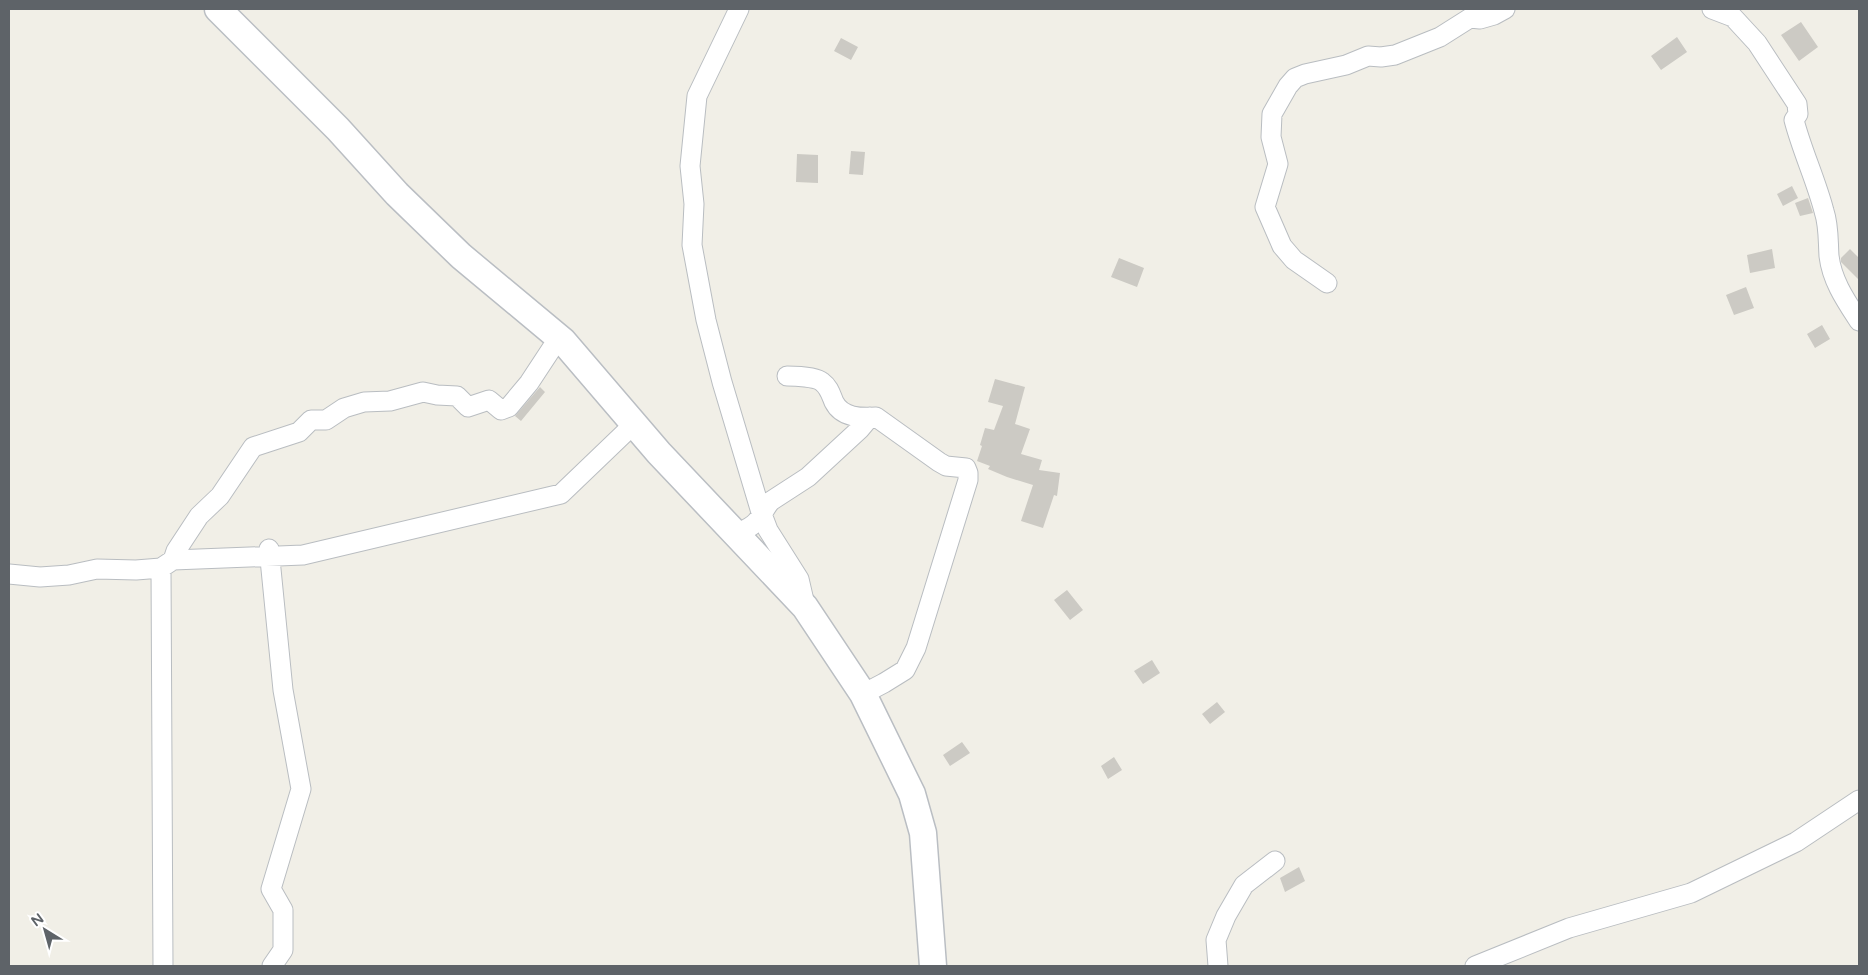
<svg xmlns="http://www.w3.org/2000/svg" width="1868" height="975" viewBox="0 0 1868 975" font-family="'Varela Round',sans-serif">
  <style>
    .building { fill: #cccac4 }
    .lines { fill: none; stroke-linecap: round; stroke-linejoin: round }
    .street-casing { stroke: #b9bdc1; stroke-width: 21 }
    .secondary-casing { stroke: #babec3; stroke-width: 29 }
    .street { stroke: #fff; stroke-width: 19 }
    .secondary { stroke: #fff; stroke-width: 26 }
  </style>
  <rect width="100%" height="100%" fill="#f1efe7"/>
  <path class="building" d="M1801,22L1818,47L1799,61L1781,35Z
    M1677,37L1687,52L1661,70L1651,56Z
    M841,38L858,47L851,60L834,51Z
    M851,151L865,152L863,175L849,174Z
    M797,154L818,155V183L796,182Z
    M1792,186L1798,198L1783,206L1777,194Z
    M1808,198L1813,213L1800,216L1795,203Z
    M1772,249L1775,268L1750,273L1747,255Z
    M1850,249L1859,258V280L1841,262V258Z
    M1119,258L1144,268L1137,287L1111,277Z
    M1746,287L1754,308L1734,315L1726,295Z
    M1822,325L1830,339L1815,348L1807,334Z
    M995,379L1025,387L1015,424L1030,429L1021,454L1042,460L1039,470L1060,473L1057,496L1054,495L1043,528L1021,521L1033,485L1007,477L988,469L990,466L977,461L982,446L980,445L985,428L994,430L1003,406L988,402Z
    M540,387L545,392L521,421L515,416Z
    M1067,590L1083,610L1070,620L1054,600Z
    M1152,660L1160,673L1143,684L1134,671Z
    M1217,702L1225,712L1210,724L1202,714Z
    M962,742L970,753L950,766L943,755Z
    M1114,757L1122,770L1108,779L1101,766Z
    M1299,867L1305,881L1285,892L1280,878Z"/>
  <g class="lines">
    <g class="street-casing">
      <path id="street" d="M739,9L697,96L690,166L694,204L692,245L706,320L722,382L760,509L768,530L799,579L805,605
        M1712,9L1733,17L1757,43L1797,104L1798,114L1794,120C1802,151 1816,180 1824,211C1829,226 1828,241 1829,256C1832,281 1846,301 1859,321
        M1327,283L1294,260L1282,246L1265,207L1278,164L1271,137L1272,114L1288,86L1295,78L1305,74L1346,65L1368,56L1381,57L1395,55L1440,37L1470,18L1480,19L1494,15L1505,9
        M787,376C795,376 816,377 822,382C829,387 831,395 834,402C842,418 861,418 876,417L939,462L946,466L966,468L968,473V480L916,648L905,670L884,683L863,694
        M736,534C744,530 751,528 757,521C763,515 765,507 771,501L808,477L860,429L870,417
        M269,549L283,690L301,789L271,889L283,910V950L272,966
        M173,560L303,555L561,494L634,424
        M161,568L163,966
        M9,574L40,577L69,575L97,569L136,570L161,568L173,560L176,551L199,516L220,496L253,447L299,432L311,420H326L344,408L364,402L390,401L423,392L437,395L457,396L468,407L489,400L501,410L509,407L529,383L552,348L563,341
        M1218,966L1216,940L1226,916L1244,885L1275,861
        M1475,966L1569,928L1691,893L1796,842L1859,800"/>
    </g>
    <g class="secondary-casing">
      <path id="secondary" d="M218,9L338,129L397,194L461,256L563,341L659,453L805,607L863,694L912,794L923,833L933,966"/>
    </g>
    <use href="#street" class="street"/>
    <use href="#secondary" class="secondary"/>
  </g>
  <rect width="1868" height="975" fill="none" stroke="#5e6368" stroke-width="20"/>
  <g transform="translate(45 930) rotate(323)" stroke="#ffffff" stroke-width="4" paint-order="stroke">
  <path d="M0-4L9 19L0 12L-9 19Z" fill="#5e6368"/>
  <text y="-8" font-size="14" font-weight="bold" text-anchor="middle" fill="#5e6368">N</text>
  </g>
</svg>
